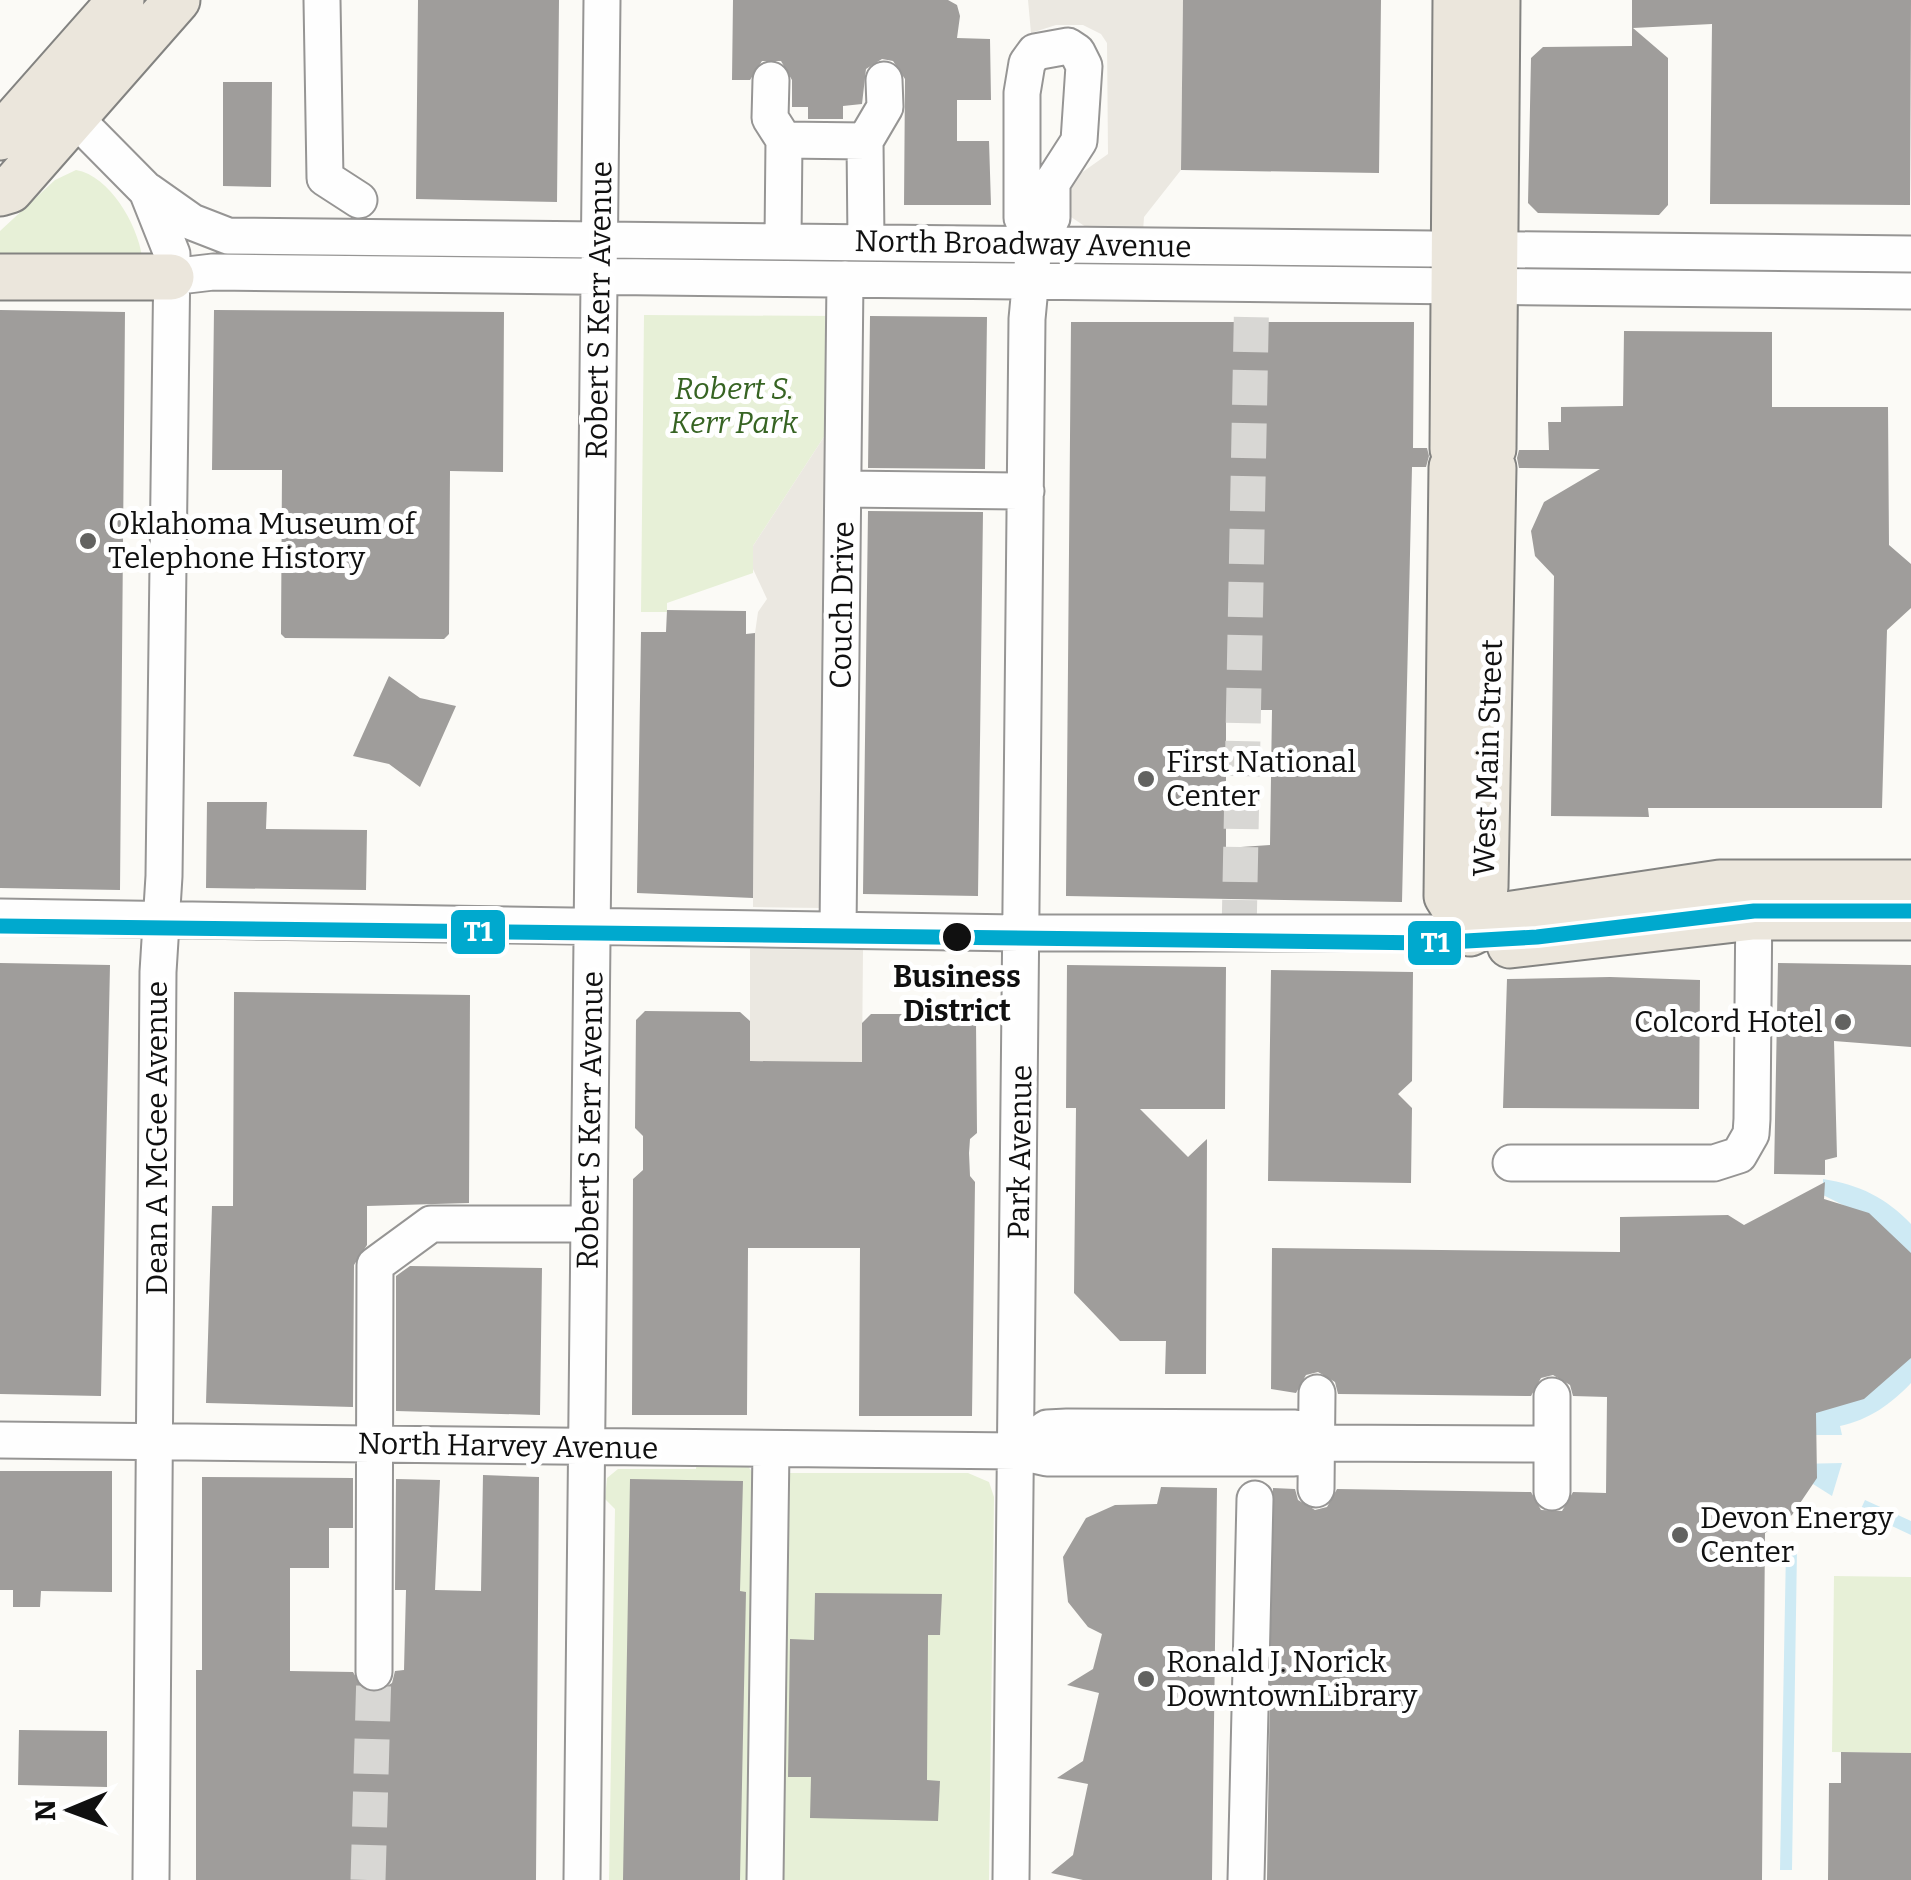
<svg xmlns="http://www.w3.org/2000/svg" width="1911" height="1880" viewBox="0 0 1911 1880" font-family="Bitter,serif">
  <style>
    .green { fill: #e7f0d7 }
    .plaza { fill: #ebe8e1 }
    .water { fill: #ceeaf4 }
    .building { fill: #9f9d9b; fill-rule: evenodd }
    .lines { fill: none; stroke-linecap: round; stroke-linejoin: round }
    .minor-tunnel { stroke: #d8d7d4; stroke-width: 35; stroke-dasharray: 35 18; stroke-linecap: butt }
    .minor-casing { stroke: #969594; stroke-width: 39 }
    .major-casing { stroke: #838381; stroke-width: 49 }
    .minor { stroke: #fefefe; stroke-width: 35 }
    .major { stroke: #ebe6dc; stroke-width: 45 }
    .tram-1-casing { stroke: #fff; stroke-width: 22 }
    .tram-1 { stroke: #00a9ce; stroke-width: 15 }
    .poi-dot { fill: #626260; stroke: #fff; stroke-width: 4 }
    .stop-dot { fill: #101010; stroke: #fff; stroke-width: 4 }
    .labels { text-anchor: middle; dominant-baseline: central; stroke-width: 10; stroke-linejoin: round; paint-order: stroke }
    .street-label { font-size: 30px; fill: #101010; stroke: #fff }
    .park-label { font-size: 30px; font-style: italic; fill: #376423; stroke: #fff }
    .poi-label { font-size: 30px; fill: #101010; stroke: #fff; text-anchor: start }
    .stop-label { font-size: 30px; font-weight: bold; fill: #101010; stroke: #fff }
    .line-badge { stroke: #fff; stroke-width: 4 }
    .badge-label { font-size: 28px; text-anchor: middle; font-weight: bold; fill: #fff }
  </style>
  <rect width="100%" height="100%" fill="#fbfaf6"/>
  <path class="green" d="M76,170C110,176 137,224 142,256H0V231L55,180Z
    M1076,262L1412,265L1414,268L1077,266Z
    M1694,266L1911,268V277L1694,274Z
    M644,315L835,316L833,423L753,546V573L667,603V612H641Z
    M696,1463L747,1465L753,1473H968L989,1482L994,1497L989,1880H609L615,1509L605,1499L607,1478L618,1469H696Z
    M1834,1576L1911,1577V1753L1832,1752Z"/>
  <path class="plaza" d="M1028,0H1183L1181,170L1144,217L1143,232L1089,229L1071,217L1066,201L1070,181L1108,154L1107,43L1101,34L1083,25H1056L1031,33Z
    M833,423L823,908L753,907L755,633L758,612L767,599L753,569V546Z
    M750,949L863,950L862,1062L750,1061Z"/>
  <path class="water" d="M1823,1179C1860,1185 1885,1197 1911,1224V1259L1867,1217L1823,1195Z
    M1911,1354V1383C1891,1404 1869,1420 1840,1426L1842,1435H1797L1801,1420Z
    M1842,1463L1832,1496L1794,1472L1797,1464Z
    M1865,1500L1911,1521V1535L1860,1511Z
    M1786,1549H1797L1792,1870H1780Z"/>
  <path class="building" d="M418,0H559L557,202L416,199Z
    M733,0H948L957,5L960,16L957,38L990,39L991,100H957V141H989L991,205H904L905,79L893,61L882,59L866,69L862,104L843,106V119H808V107H792V80L781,61H762L750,80H732Z
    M1183,0H1381L1379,173L1181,170Z
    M1632,0H1911L1910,205L1710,204L1712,24L1633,28L1668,58V205L1659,215L1538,213L1528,203L1531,58L1543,47L1632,46Z
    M223,82H272L271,187L223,186Z
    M0,310L125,312L120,890L0,888Z
    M214,310L504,312L503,472L450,471L449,634L444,639L285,638L281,634L282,470H212Z
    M870,316L987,317L985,469L868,468Z
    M1071,322H1414L1413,448H1427L1429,456L1426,467H1412L1402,902L1066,896ZM1226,710H1272L1270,845L1226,848Z
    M1624,331L1772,332V407H1888L1889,545L1911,564V608L1887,630L1882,808H1648L1649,817L1551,816L1554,576L1535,556L1531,531L1544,502L1600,469L1519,468L1517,458L1519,450H1549L1548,422H1561V407L1623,406Z
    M868,511L983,512L978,896L863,894Z
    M667,610L746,611V634L755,633L753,898L637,893L641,632H666Z
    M389,676L420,698L456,706L420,787L389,764L353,756Z
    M207,802H267L266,829L367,830L366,890L206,888Z
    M0,963L110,965L101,1396L0,1394Z
    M1778,963L1911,965V1047L1834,1041L1837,1157L1825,1160V1175L1774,1174Z
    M1067,965L1226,967L1225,1109H1140L1188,1157L1207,1139L1206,1374H1165L1166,1341H1120L1074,1293L1076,1108H1066Z
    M1271,970L1413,972L1412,1081L1398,1094L1412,1108L1411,1183L1268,1181Z
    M1610,977L1700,980L1699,1109L1503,1108L1507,979Z
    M234,992L470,995L469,1203L367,1206V1245L354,1265L353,1407L206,1403L212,1206H233Z
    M645,1011L740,1012L750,1021V1061L862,1062V1023L871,1014H968L976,1022L977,1133L970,1139L969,1153L970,1176L975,1182L972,1416H859L860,1248H748L747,1415H632L633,1179L643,1170V1136L635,1128L636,1020Z
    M1825,1182L1824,1199L1869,1213L1911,1253V1358L1864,1399L1816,1413L1817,1478L1792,1515L1765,1533L1762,1880H1267L1273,1488L1295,1489L1298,1500L1315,1510L1327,1507L1337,1489L1531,1492L1541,1510L1562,1511L1573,1492L1606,1493L1607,1397L1573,1396L1570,1385L1553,1375L1541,1378L1531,1396L1338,1394L1335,1382L1318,1372L1306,1375L1296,1393L1271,1389L1272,1248L1620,1252V1217L1728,1215L1744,1225Z
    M410,1266L542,1268L540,1415L396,1411V1276Z
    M0,1471H112V1592L41,1591L40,1607H13V1590H0Z
    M483,1475L539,1477L536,1880H196V1670H202V1477L353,1478V1528H329V1568H290V1671L353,1672L363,1690L375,1693L392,1683L395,1671L404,1670L406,1590H395L396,1479L440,1480L435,1590L481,1591Z
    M630,1479L743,1481L740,1591L746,1592L740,1880H623Z
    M1161,1487L1217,1488L1212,1880H1083L1051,1873L1073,1855L1088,1784L1057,1778L1083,1761L1099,1693L1067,1685L1093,1669L1102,1634L1088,1627L1068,1602L1063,1557L1086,1518L1115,1505L1157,1504Z
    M815,1593L942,1594L940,1635H928L927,1780L940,1781L938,1821L810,1818L811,1777H788L790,1639L814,1640Z
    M19,1730L107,1731V1787L18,1785Z
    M1841,1752L1911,1753V1880H1828L1829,1783H1841Z"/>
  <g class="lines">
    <path class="minor-tunnel" d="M1239,935L1252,283
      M368,1880L374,1672"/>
    <g class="minor-casing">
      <path id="minor" d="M322,0L325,178L359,200
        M771,80L770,118L784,140
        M59,102L147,191L172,254L164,876L158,972L151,1880
        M865,141L885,107L884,80
        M148,191L192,222L228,236L1911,254
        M783,240L784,140L865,141L866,242
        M171,277L213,272L1911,291
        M843,489L1026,491
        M0,917L1023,933H1470
        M838,930L845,279
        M1511,1163H1714L1739,1155L1751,1134L1752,1119L1754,894
        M1552,1396V1492
        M0,1440L1016,1451L1047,1458H1294L1317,1443
        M1016,1451L1047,1428L1067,1427L1295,1428L1317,1443L1552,1444
        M1316,1489L1317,1393
        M374,1672L375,1265L431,1224H588
        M582,1880L602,0
        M765,1880L771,1449
        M1011,1880L1027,319L1034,245L1022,218V93L1027,63L1035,52L1068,46L1077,52L1084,66L1079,141L1052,183V218L1034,245
        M1246,1880L1255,1499"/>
    </g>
    <g class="major-casing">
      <path id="major" d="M0,137L121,0
        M0,193L10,190L177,0
        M0,277H171
        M1453,449L1456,0
        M1493,449L1497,0
        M1452,467L1447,896L1470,933
        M1470,933L1485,887L1493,468
        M1470,933L1506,915L1720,883H1911
        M1510,945L1753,917H1911"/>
    </g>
    <use href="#minor" class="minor"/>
    <use href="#major" class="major"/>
    <g class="tram-1-casing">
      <path id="tram-1" d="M0,926L1431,943L1537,937L1754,911H1911"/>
    </g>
    <use href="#tram-1" class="tram-1"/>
  </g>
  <g class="poi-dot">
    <circle cx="88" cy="541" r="10"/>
    <circle cx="1146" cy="779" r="10"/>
    <circle cx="1843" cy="1022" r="10"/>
    <circle cx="1680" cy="1535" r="10"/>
    <circle cx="1146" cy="1679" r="10"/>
  </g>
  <circle class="stop-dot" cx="957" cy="937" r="16"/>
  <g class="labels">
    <g class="street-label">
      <text transform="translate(1023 244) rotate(1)">North Broadway Avenue</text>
      <text transform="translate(599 310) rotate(-89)">Robert S Kerr Avenue</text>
      <text transform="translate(842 605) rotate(-89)">Couch Drive</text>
      <text transform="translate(1488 758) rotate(-88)">West Main Street</text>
      <text transform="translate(590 1120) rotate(-89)">Robert S Kerr Avenue</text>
      <text transform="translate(157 1138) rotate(-90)">Dean A McGee Avenue</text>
      <text transform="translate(1020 1152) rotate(-89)">Park Avenue</text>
      <text transform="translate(508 1446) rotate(1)">North Harvey Avenue</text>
    </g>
    <g class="park-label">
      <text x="734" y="389">Robert S.<tspan x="734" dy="34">Kerr Park</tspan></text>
    </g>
    <g class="poi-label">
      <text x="108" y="524">Oklahoma Museum of<tspan x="108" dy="34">Telephone History</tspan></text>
      <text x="1166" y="762">First National<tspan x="1166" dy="34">Center</tspan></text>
      <text x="1823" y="1022" text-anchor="end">Colcord Hotel</text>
      <text x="1700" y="1518">Devon Energy<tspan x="1700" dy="34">Center</tspan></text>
      <text x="1166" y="1662">Ronald J. Norick<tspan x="1166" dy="34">DowntownLibrary</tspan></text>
    </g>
    <g class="stop-label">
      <text x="957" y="977">Business<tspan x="957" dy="34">District</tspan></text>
    </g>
  </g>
  <g class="line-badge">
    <rect x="449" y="908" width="58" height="48" rx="10" fill="#00a9ce"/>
    <rect x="1406" y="919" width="57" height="48" rx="10" fill="#00a9ce"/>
  </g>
  <g class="badge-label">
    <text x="478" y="941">T1</text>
    <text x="1435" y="952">T1</text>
  </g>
  <g transform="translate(70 1810) rotate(269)" stroke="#ffffff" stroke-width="8" paint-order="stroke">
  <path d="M0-8L18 38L0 25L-18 38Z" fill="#101010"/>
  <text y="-15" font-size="28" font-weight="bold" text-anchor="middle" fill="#101010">N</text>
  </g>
</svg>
